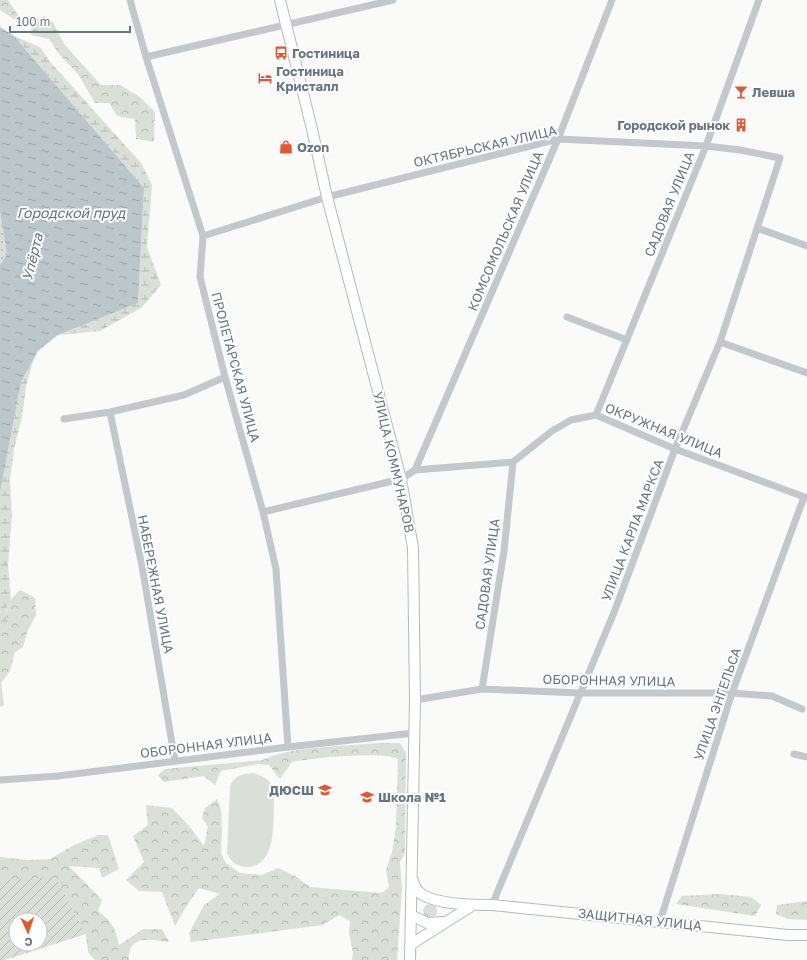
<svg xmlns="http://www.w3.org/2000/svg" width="807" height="960" viewBox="0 0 807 960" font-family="'Golos Text',sans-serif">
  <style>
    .grass { fill: url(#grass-tufts) }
    .forest { fill: url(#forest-crowns) }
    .wetland { fill: url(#wetland-marsh) }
    .park { fill: url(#park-dots) }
    .garden { fill: url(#garden-furrows); fill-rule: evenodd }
    .pitch { fill: #dadfd7 }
    .water { fill: url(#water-ripples) }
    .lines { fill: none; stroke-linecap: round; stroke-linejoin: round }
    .secondary-casing { stroke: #b3babf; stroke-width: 12 }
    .street { stroke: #c3c8cc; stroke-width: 7 }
    .secondary { stroke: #fff; stroke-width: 10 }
    .labels { text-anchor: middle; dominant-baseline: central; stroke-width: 4; stroke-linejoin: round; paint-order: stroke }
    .poi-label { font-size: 13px; font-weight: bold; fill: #657683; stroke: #fff; text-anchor: start }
    .street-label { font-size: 13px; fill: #657683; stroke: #fff }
    .water-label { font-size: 14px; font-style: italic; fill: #60757c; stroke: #fff }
  </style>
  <defs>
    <pattern id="grass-tufts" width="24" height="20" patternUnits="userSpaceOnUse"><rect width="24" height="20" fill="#dadfd7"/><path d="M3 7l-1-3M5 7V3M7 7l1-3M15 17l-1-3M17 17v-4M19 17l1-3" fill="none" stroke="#b4b9b4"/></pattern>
    <pattern id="forest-crowns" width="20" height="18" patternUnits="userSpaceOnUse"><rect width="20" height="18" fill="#dadfd7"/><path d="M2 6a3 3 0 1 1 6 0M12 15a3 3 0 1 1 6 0" fill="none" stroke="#b4b9b4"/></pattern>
    <pattern id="wetland-marsh" width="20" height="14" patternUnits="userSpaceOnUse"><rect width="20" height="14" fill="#dadfd7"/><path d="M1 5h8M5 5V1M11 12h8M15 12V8" fill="none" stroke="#b4b9b4"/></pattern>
    <pattern id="park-dots" width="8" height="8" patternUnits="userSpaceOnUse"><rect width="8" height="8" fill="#dadfd7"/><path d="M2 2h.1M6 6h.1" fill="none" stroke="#b4b9b4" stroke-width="1.8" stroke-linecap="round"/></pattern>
    <pattern id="garden-furrows" width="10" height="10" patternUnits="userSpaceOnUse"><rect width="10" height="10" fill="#dadfd7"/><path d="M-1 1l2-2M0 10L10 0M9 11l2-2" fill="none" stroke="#b4b9b4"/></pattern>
    <pattern id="water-ripples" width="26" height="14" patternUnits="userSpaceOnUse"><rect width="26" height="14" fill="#bbc7cb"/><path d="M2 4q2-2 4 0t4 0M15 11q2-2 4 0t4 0" fill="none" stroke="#9ca6aa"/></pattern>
  </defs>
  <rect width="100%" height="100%" fill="#fafaf8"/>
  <path class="grass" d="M423 911a7 7 0 1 1 14 0a7 7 0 1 1-14 0Z"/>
  <path class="forest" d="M0,0H8L26,27L0,10Z
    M44,16L53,22L64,44L101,85H120L140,97L155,112L154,142L136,139L135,119L117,116L109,103H95L78,74L60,55L49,39L31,35L32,21Z
    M20,590L35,598L36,615L28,630L23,647L15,652L10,671L1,683L4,705L0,707V633L8,626C4,608 7,602 20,590Z
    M380,743H400L406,753L405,853L400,862L402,889L397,960H352L353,953L349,934L350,921L339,915L323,925L191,942L189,933L204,905L220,894L199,888L189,902L175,926L162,892L139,891L126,880L144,862L133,836L148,825L146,805L172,808L190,827L204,846L208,827L202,818L205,808L217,799L221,809L222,831L221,853L226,863L240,873L262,875L278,868L295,876L310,887L382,893L389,887L386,870L392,852L396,827L398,759C380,751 314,758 292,762L280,779L269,765L258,764L221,771L215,785L204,776L164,782L158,775L165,769L263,760C291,746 347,746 380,743Z
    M98,835H108L119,869L102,878L99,868L69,866L102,900L98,911C113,923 115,927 119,945L143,929H162L169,942C152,940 128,933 129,960H95L88,952L86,934L0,880V857L28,860L50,859L74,845Z
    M721,894L751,897L761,905L755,916L676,904L682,896Z
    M807,901V920L788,919L776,914L777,905Z"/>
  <path class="wetland" d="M14,36L40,47L52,64L141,163L152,185L147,247L161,285L141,308L100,331L58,335L138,303L144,188Z
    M38,351L33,361L26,387L22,417L14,449L10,480L12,515L8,565L11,598L6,610L8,626L0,633V493L21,382Z"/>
  <path class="park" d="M0,211L7,254L0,265Z"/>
  <path class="garden" d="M55,877L86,934L5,960H0V880ZM16,920H40V944H16Z"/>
  <path class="pitch" d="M254,773C264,777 270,779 274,790C273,813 279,867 247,867C237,867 231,861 227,854L230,786C235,775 242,774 254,773Z"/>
  <path class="water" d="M0,27L14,36L144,188L138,303L58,335L38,351L21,382L0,493V265L7,254L0,211Z"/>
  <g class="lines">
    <g class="secondary-casing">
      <path id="secondary" d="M280,0L312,129L327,197L401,479L413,548L415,700L410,960
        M413,880C414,884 415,888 418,891C431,905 474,905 492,905L788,935H807
        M411,915L427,923L444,922
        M410,945L473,905"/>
    </g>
    <path class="street" d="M130,0L146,57L203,236L200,277L225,377L263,512L276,569L288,747
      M146,57L393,0
      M757,228L807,246
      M203,236L327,197L558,139L706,146L740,150L780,158L720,342L675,449L615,610L492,905
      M567,317L627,340
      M720,342L807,373
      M110,412L142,566L175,761
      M596,415L706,146L759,0
      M64,419L110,412L184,395L225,377
      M415,470L558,139L612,0
      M263,512L401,479L415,470L513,462L552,431L571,420L596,415L675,449L807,498
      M482,689L504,551L513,462
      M415,700L482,689L580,693H732L772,696L802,709
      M794,754L807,757
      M0,780L58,776L288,747L414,733
      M660,921L732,693L804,497"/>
    <use href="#secondary" class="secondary"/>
  </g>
  <defs>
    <g id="bus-bare" transform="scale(1.08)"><path d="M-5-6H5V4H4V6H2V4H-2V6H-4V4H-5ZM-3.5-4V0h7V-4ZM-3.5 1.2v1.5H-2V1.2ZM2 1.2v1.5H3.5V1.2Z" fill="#e4572e" stroke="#fff" stroke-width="2.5" paint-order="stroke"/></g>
    <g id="hotel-bare" transform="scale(1.08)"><path d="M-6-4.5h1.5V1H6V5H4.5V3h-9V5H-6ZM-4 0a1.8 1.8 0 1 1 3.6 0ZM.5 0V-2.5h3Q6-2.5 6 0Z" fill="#e4572e" stroke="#fff" stroke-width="2.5" paint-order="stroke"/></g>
    <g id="bar-bare" transform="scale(1.08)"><path d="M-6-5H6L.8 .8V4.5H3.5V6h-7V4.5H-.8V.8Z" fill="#e4572e" stroke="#fff" stroke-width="2.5" paint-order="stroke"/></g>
    <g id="building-bare" transform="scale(1.08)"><path d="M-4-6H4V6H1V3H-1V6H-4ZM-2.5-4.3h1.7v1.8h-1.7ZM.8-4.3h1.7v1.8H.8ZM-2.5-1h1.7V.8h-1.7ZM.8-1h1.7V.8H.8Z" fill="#e4572e" stroke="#fff" stroke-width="2.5" paint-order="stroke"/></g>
    <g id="shop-bare" transform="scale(1.08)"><path d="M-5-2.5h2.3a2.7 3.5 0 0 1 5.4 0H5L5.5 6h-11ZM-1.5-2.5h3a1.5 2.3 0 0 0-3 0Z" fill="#e4572e" stroke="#fff" stroke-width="2.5" paint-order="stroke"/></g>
    <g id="school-bare" transform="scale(1.08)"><path d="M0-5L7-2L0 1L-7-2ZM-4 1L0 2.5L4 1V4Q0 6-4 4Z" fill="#e4572e" stroke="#fff" stroke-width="2.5" paint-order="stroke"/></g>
  </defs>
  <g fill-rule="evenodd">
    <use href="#bus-bare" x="281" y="53"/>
    <use href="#hotel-bare" x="265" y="78"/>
    <use href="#bar-bare" x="741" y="92"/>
    <use href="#building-bare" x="741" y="125"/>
    <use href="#shop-bare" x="286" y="147"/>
    <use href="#school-bare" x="325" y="790"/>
    <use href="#school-bare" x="367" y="797"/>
  </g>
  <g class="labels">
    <g class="poi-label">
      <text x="292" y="53">Гостиница</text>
      <text x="276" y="71">Гостиница<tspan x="276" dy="15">Кристалл</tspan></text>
      <text x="752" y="92">Левша</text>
      <text x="730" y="125" text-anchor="end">Городской рынок</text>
      <text x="297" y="147">Ozon</text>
      <text x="314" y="790" text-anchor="end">ДЮСШ</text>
      <text x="378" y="797">Школа №1</text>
    </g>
    <g class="street-label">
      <text transform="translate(485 146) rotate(-13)">ОКТЯБРЬСКАЯ УЛИЦА</text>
      <text transform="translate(669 204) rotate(-68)">САДОВАЯ УЛИЦА</text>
      <text transform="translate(505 231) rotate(-67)">КОМСОМОЛЬСКАЯ УЛИЦА</text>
      <text transform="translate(236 367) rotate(75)">ПРОЛЕТАРСКАЯ УЛИЦА</text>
      <text transform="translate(664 430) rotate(22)">ОКРУЖНАЯ УЛИЦА</text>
      <text transform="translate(394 462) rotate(77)">УЛИЦА КОММУНАРОВ</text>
      <text transform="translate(632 530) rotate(-69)">УЛИЦА КАРЛА МАРКСА</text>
      <text transform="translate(487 574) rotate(-82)">САДОВАЯ УЛИЦА</text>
      <text transform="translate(156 584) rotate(79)">НАБЕРЕЖНАЯ УЛИЦА</text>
      <text transform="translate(609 680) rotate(1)">ОБОРОННАЯ УЛИЦА</text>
      <text transform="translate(717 704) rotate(-71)">УЛИЦА ЭНГЕЛЬСА</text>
      <text transform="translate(206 745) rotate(-7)">ОБОРОННАЯ УЛИЦА</text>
      <text transform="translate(640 919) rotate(6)">ЗАЩИТНАЯ УЛИЦА</text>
    </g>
    <g class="water-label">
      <text x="71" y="212">Городской пруд</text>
      <text transform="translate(32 257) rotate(-76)">Упёрта</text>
    </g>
  </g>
  <g transform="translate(28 932) rotate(177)"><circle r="19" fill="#ffffff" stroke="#c1c8cd"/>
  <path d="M0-3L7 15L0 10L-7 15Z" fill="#e4572e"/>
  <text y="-6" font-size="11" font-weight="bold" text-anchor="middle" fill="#657683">С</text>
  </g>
  <path d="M10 26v6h120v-6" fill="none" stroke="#657683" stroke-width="2"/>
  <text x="16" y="26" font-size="12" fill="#657683" stroke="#ffffff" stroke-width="3" paint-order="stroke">100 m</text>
</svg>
